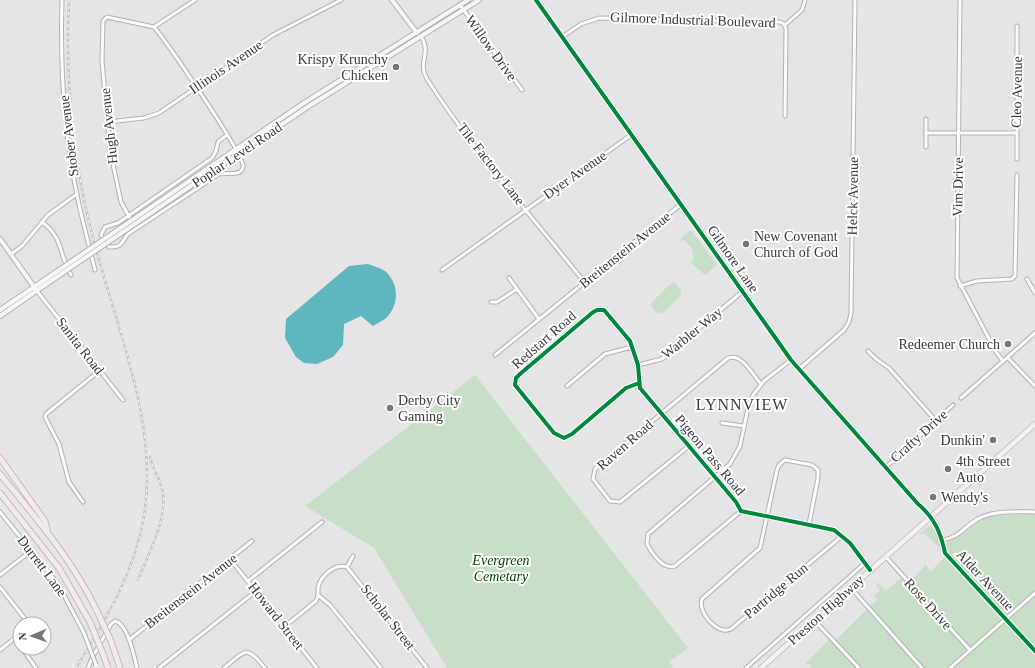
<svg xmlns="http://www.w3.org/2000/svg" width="1035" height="668" viewBox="0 0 1035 668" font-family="Georgia,serif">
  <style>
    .green { fill: #c9dec9 }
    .water { fill: #5fb6bc }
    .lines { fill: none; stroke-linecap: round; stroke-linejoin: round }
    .street-casing { stroke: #b2b1b4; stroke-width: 5 }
    .secondary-casing { stroke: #b2b1b4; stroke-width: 6 }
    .primary-casing { stroke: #c3bbba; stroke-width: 6 }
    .highway-casing { stroke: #c3bbba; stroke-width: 7 }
    .street { stroke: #fbfbfb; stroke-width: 3 }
    .secondary { stroke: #f9f6f5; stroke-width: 4 }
    .primary { stroke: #f5f1f0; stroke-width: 4.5 }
    .highway { stroke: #f1eae8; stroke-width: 5 }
    .rail-casing { stroke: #c7c7c8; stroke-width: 2.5 }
    .rail { stroke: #fff; stroke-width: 1; stroke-dasharray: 3; stroke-linecap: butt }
    .street-bridge-casing { stroke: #b2b1b4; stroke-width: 5; stroke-linecap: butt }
    .secondary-bridge-casing { stroke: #b2b1b4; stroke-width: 6; stroke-linecap: butt }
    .highway-bridge-casing { stroke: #c3bbba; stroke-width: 7; stroke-linecap: butt }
    .street-bridge { stroke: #fbfbfb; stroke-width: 3 }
    .secondary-bridge { stroke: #f9f6f5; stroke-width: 4 }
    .highway-bridge { stroke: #f1eae8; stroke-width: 5 }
    .cycleway-casing { stroke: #fff; stroke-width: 6 }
    .cycleway { stroke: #00873e; stroke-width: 4 }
    .poi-dot { fill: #767678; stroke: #fff; stroke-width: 1.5 }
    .labels { text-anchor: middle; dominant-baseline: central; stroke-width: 4; stroke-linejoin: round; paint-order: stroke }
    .street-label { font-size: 14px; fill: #3a3a3c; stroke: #fff }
    .poi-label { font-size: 14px; fill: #3a3a3c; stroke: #fff; text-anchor: start }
    .park-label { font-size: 14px; font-style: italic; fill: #003e03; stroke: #fff }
    .quarter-label { font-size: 16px; letter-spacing: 1px; fill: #3c3c40; stroke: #fff }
  </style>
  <rect width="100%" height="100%" fill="#e5e4e7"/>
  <path class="green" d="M691,230L717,265L705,275L691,263L694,257L692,250L693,249L684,240L681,241L682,237Z
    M674,282L681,290V295L663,313L657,314L650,304L666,288Z
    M475,375L688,648L669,662L673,668H447L374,548L305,506Z
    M1035,514V592L1006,617L953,559L947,550L946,543L959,537L978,521L988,516Z
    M930,525C938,528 938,538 941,546L939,547L924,533L918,535L929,526H932Z
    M944,555L1003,619L972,647H969L908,579L910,577L912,579L925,566L924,563L931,571L945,557Z
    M902,577L967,648V652L949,668H924L869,607L877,600L874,595L880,591L876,584L877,582L886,591Z
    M1035,595V649L1009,620Z
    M867,609L921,668H860L835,641Z
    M1005,622L1035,654V668H952Z
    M830,639L857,668H810L812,666L807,664L801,668Z"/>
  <path class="water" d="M368,264C373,266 381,268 385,271C399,283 400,305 386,318C383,321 377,323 373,326L361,316L344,324L343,345L333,357L317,364L304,363L296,357L285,338L286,319L349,266Z"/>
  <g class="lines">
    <g class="street-casing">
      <path id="street" d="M62,0C60,65 64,132 77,195C82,220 89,245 95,270
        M536,0L791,360L918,504C934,517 941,533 945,553L1035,651
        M960,0L957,278L996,352L1003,361
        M460,5L522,90
        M785,25L802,10L805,0
        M154,27C166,41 246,157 243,167C241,177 227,172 219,174L128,234C121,242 123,248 109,247L101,235L105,227L118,223L212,158L216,151L218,142L227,135
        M421,36C432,53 417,63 427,79C473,151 532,216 585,283
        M562,37L581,24L599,18L780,22L784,24L786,29L785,116
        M926,119V147
        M108,122L144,118L159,113L273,35L341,0
        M927,133H1017
        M1017,159V26
        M42,222C64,238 59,256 71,275
        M136,229L121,202L110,150L102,61L103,21L107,17L154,27L195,0
        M11,254L22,246L48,215L77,194
        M442,270L631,135
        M509,278L539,319
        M1027,279L1035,293
        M960,286L977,281L1012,279L1015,276L1017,175
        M37,291L123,400
        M491,302H497L517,289
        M868,351L876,359L889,368L936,421
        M495,355L680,205
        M1008,358L1035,386
        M638,365L662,359L742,292
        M799,369L844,330L849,322L851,313L855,0
        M639,383L626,388L572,434L564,438L554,433L515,385L516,378L520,374L592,313L597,310H604L630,341L638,365L640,388L736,502L741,511L834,530L850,543L870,570
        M567,386L605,354L632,347
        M961,398L1035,333
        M722,423L744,426
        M689,446L620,502L610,501L593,479L595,469L728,358C742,353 753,375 761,384
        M886,467L953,405
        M83,502L69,482L59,444L45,417L46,414L99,371
        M741,511L675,566C663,570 652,553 647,544L648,534L730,464L740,446L748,408L753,395L764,381L791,360
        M0,512L58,584L84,633
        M809,524L818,478V470L812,465L785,460L779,465L777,470L760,548L702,599C697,612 718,636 731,629L842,536
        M942,540C961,538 966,523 982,517C997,510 1018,512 1035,512
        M886,557L970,650
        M234,564L317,668
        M347,567L427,668
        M347,567L353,556
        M0,575L32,550
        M248,581L322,522
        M0,587L29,624
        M851,588L922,668
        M319,596L330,605L381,668
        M814,620L859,668
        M284,627L316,601C319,596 318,594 318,588C320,576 335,563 347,567
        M15,638L20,645
        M129,640L252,541
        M22,648L36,668
        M0,650L20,634
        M88,668L92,658L111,624L115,621C128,624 134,656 137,668
        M159,668L256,591
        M224,668C245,651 246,644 265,668
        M746,668L865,563
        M950,668L1035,593"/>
    </g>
    <g class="secondary-casing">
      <path id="secondary" d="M392,0L417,33
        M223,158L304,103L468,0
        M226,162L309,106L479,0
        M0,239L37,291
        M0,310L40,283
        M0,316L42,287"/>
    </g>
    <g class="primary-casing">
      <path id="primary" d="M761,668L1035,424"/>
    </g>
    <g class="highway-casing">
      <path id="highway" d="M0,458L45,521L47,530
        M0,474C36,518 72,559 97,611
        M0,493L59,568L90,622
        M111,641L120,668
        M103,654L108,668"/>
    </g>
    <use href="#street" class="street"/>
    <use href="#secondary" class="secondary"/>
    <use href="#primary" class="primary"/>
    <use href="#highway" class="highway"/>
    <g class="rail-casing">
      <path id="rail" d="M69,0C65,80 73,161 93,238C116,328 159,422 144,516C135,573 105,620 76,668
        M138,580C148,554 169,517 162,489C160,478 152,468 150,457"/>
    </g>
    <use href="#rail" class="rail"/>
    <g class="street-bridge-casing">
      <path id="street-bridge" d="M84,633L96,665"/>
    </g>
    <g class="secondary-bridge-casing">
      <path id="secondary-bridge" d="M40,283L223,158
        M42,287L226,162"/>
    </g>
    <g class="highway-bridge-casing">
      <path id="highway-bridge" d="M97,611L111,641
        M90,622L103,654"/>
    </g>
    <use href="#street-bridge" class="street-bridge"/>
    <use href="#secondary-bridge" class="secondary-bridge"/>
    <use href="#highway-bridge" class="highway-bridge"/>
    <g class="cycleway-casing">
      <path id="cycleway" d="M536,0L791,360L918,504C934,517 941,533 945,553L1035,651
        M639,383L626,388L572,434L564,438L554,433L515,385L516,378L520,374L592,313L597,310H604L630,341L638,365L640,388L736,502L741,511L834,530L850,543L870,570"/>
    </g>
    <use href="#cycleway" class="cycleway"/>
  </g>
  <g class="poi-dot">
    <circle cx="396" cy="67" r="4"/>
    <circle cx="746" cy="244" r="4"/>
    <circle cx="1008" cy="344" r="4"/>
    <circle cx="390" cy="408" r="4"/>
    <circle cx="993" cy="440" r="4"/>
    <circle cx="948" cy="469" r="4"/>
    <circle cx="933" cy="497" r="4"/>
  </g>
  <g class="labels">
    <g class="street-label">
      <text transform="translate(693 20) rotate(2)">Gilmore Industrial Boulevard</text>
      <text transform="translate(491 48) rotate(54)">Willow Drive</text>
      <text transform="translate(226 67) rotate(-34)">Illinois Avenue</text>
      <text transform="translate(1017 92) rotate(-89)">Cleo Avenue</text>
      <text transform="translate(109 126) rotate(-96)">Hugh Avenue</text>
      <text transform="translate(69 136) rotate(-97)">Stober Avenue</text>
      <text transform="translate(237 155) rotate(-34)">Poplar Level Road</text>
      <text transform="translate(491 164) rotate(52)">Tile Factory Lane</text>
      <text transform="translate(575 175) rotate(-35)">Dyer Avenue</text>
      <text transform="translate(958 187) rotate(-89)">Vim Drive</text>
      <text transform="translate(853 196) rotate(-89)">Helck Avenue</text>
      <text transform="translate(625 250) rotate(-39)">Breitenstein Avenue</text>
      <text transform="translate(733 259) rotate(55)">Gilmore Lane</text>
      <text transform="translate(692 333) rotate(-39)">Warbler Way</text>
      <text transform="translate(544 340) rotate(-41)">Redstart Road</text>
      <text transform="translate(80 346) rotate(52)">Sanita Road</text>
      <text transform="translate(919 436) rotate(-42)">Crafty Drive</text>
      <text transform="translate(625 445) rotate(-41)">Raven Road</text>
      <text transform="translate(710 455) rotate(50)">Pigeon Pass Road</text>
      <text transform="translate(42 566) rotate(53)">Durrett Lane</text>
      <text transform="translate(985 580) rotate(47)">Alder Avenue</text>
      <text transform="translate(191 591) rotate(-38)">Breitenstein Avenue</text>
      <text transform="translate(776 591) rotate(-40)">Partridge Run</text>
      <text transform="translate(928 604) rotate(48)">Rose Drive</text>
      <text transform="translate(826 610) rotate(-42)">Preston Highway</text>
      <text transform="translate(276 616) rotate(52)">Howard Street</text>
      <text transform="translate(388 617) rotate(52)">Scholar Street</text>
    </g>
    <g class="poi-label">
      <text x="388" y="59" text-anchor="end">Krispy Krunchy<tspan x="388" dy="16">Chicken</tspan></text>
      <text x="754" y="236">New Covenant<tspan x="754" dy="16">Church of God</tspan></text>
      <text x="1000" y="344" text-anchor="end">Redeemer Church</text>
      <text x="398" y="400">Derby City<tspan x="398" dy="16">Gaming</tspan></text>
      <text x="985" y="440" text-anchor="end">Dunkin'</text>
      <text x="956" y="461">4th Street<tspan x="956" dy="16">Auto</tspan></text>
      <text x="941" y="497">Wendy's</text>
    </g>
    <g class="park-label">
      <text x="501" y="560">Evergreen<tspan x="501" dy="16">Cemetary</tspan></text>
    </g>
    <g class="quarter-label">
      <text x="742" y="404">LYNNVIEW</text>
    </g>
  </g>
  <g transform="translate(32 636) rotate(268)"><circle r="19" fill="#ffffff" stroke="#b0b0b1"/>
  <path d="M0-3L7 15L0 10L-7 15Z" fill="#767678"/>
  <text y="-6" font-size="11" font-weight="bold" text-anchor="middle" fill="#3a3a3c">N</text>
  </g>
</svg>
